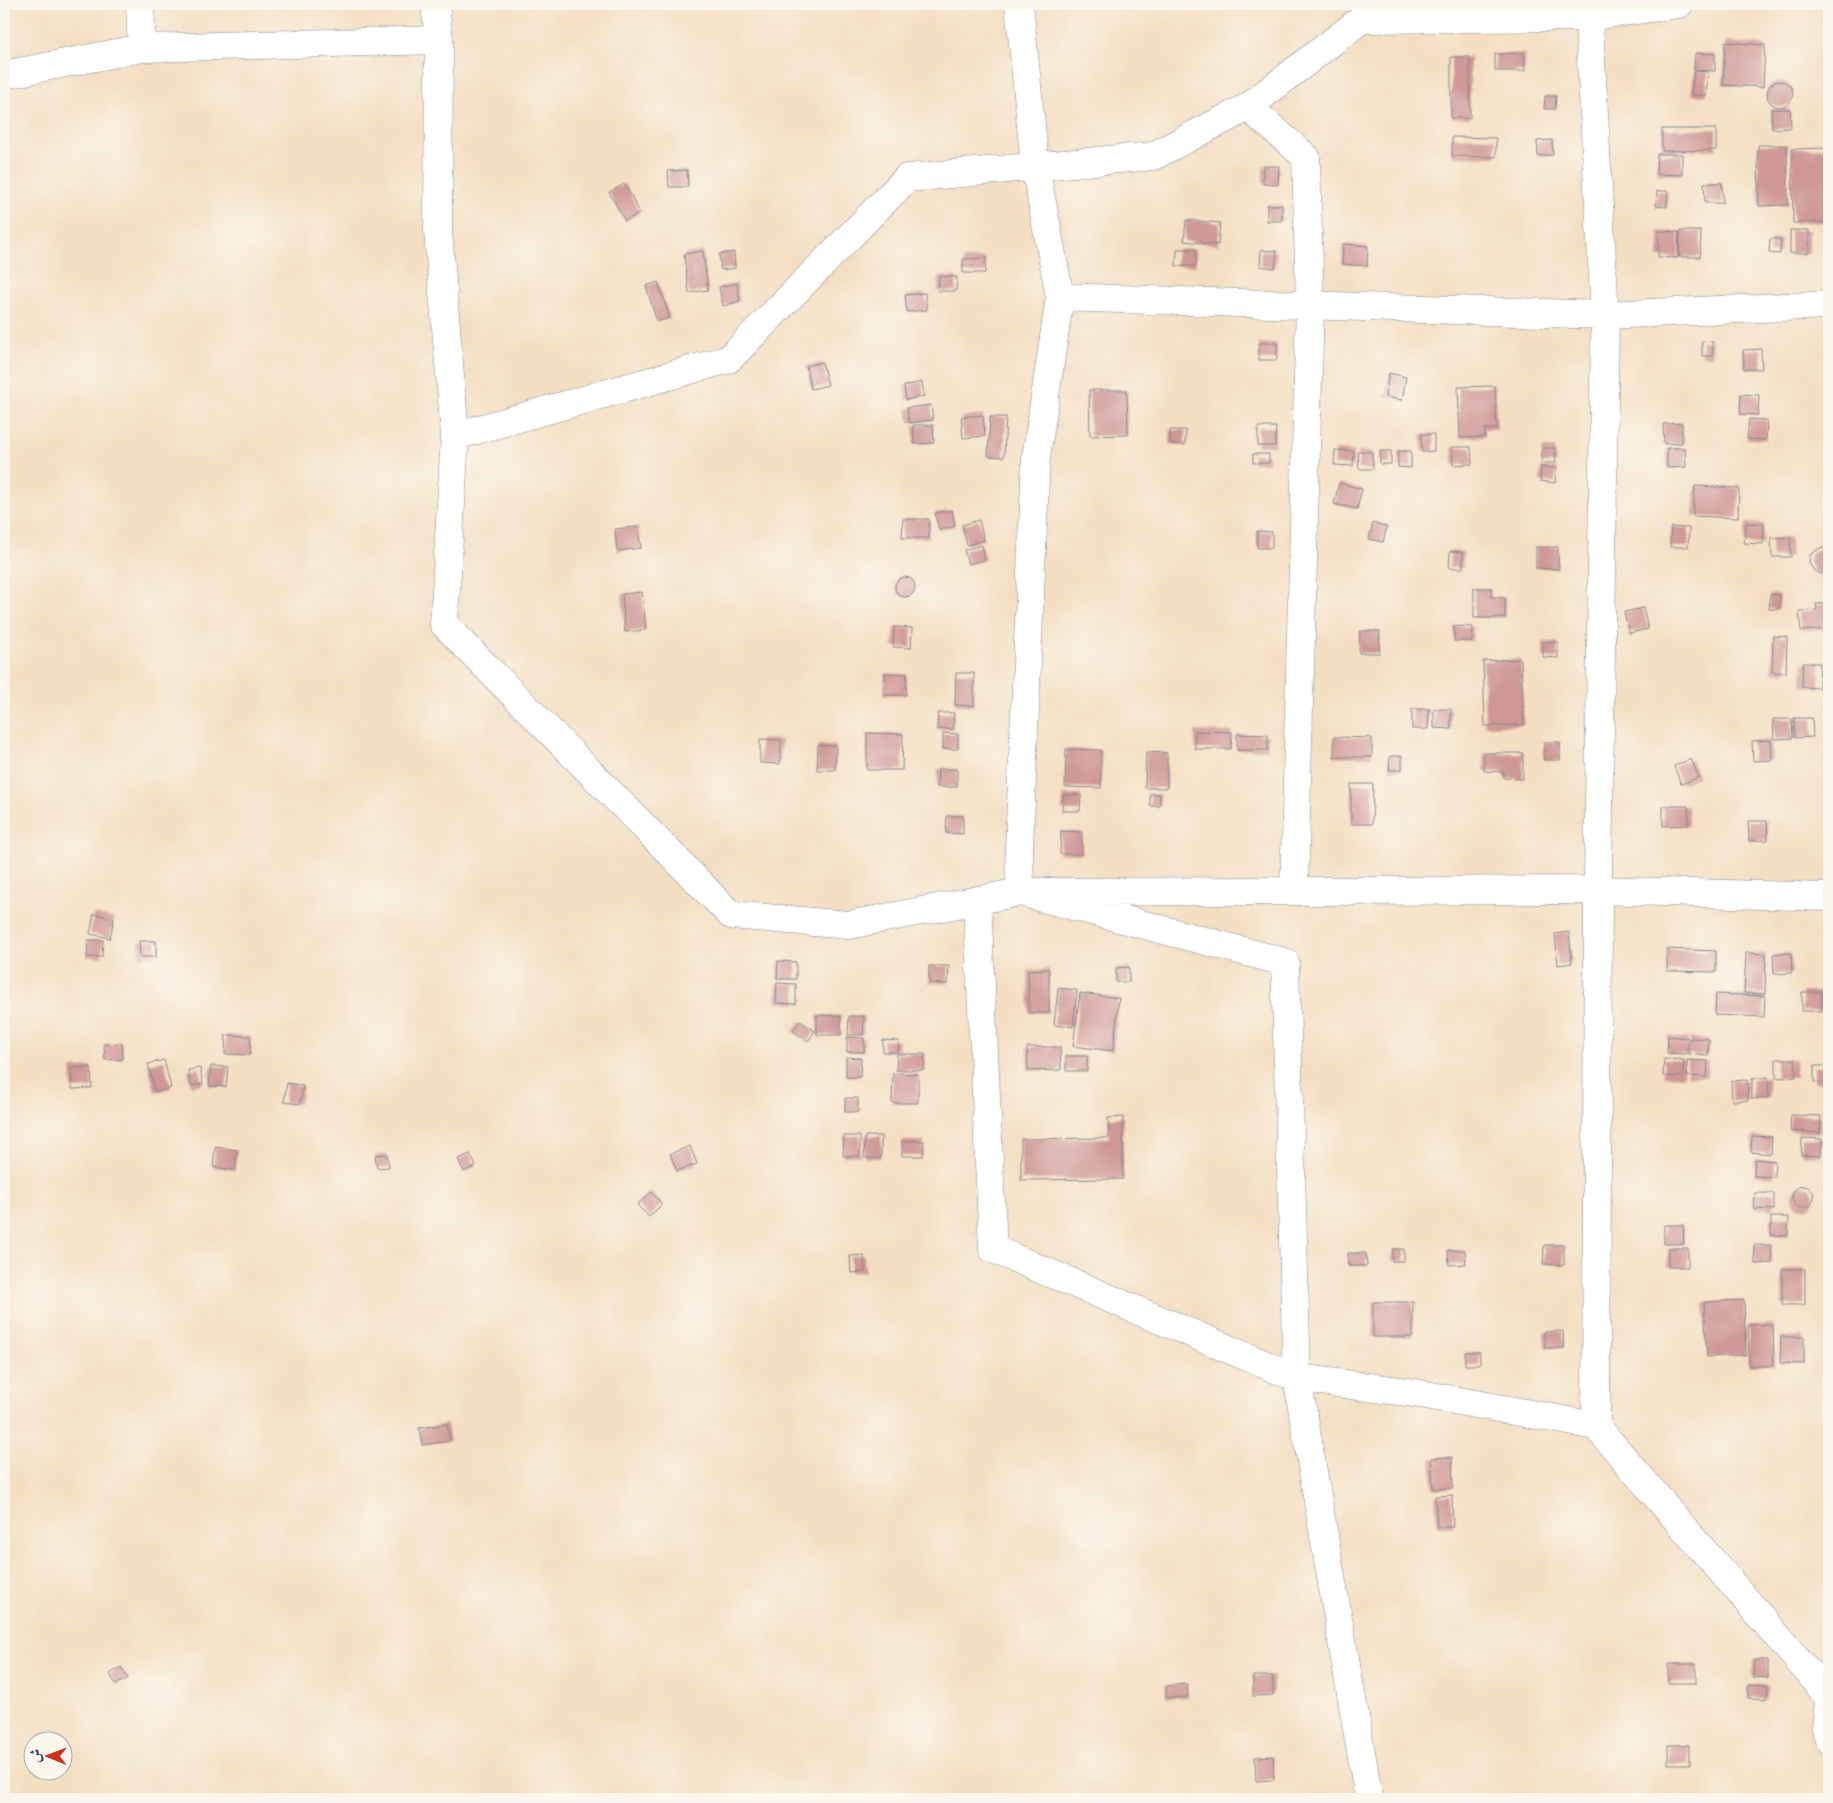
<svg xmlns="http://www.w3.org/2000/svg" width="1833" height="1803" viewBox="0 0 1833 1803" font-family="'Libre Bodoni',Amiri,serif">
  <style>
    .building { fill: #cf9795 }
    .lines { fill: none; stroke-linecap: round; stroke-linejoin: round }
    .minor-casing { stroke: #888790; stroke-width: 29 }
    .minor { stroke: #fff; stroke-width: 28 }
  </style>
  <rect width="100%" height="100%" fill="#fbf7ec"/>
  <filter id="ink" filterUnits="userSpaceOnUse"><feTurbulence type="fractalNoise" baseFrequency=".02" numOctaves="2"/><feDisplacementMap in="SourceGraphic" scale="10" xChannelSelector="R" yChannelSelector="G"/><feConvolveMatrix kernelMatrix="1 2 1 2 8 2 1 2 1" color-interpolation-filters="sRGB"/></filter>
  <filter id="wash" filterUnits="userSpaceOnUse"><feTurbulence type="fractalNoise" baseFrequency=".0096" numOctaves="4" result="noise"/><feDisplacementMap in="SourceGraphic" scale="20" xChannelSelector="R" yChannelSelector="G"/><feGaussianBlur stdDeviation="1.12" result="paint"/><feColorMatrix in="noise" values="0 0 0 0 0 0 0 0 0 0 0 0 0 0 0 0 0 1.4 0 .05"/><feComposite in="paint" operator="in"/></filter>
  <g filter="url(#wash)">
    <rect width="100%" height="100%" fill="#f4dfc3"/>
    <g id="blocks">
      <path class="building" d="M1725,42L1765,45L1763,87L1723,85Z
        M1524,53L1525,71H1495V54Z
        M1695,53L1715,54V71L1694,70Z
        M1451,57H1470V118H1451Z
        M1694,71L1708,72L1706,96L1691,95Z
        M1767 94a13 13 0 1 1 26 0a13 13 0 1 1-26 0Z
        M1545,96H1556L1555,109H1544Z
        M1771,109H1790L1791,128L1772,129Z
        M1829,121V136L1827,127Z
        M1662,129H1716V150L1662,151Z
        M1452,137L1496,138V157L1452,156Z
        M1552,140L1553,155L1538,156L1537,141Z
        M1758,145H1787L1788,205L1759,206Z
        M1829,148V222L1793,223L1792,149Z
        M1657,154H1682V175L1656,174Z
        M1263,166H1279L1278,185L1263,184Z
        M687,170L688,187H669L668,171Z
        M1704,183H1722L1723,203H1705Z
        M625,184L640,213L625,221L609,192Z
        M1657,191H1668L1667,207L1656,206Z
        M1267,205H1282V221H1267Z
        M1186,220L1220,223L1218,245L1184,241Z
        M1790,230H1809V253H1790Z
        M1659,231L1679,232L1678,258L1658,257Z
        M1680,231H1701L1700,257H1679Z
        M1770,239H1781L1780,254L1769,253Z
        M1343,244L1368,246L1367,266L1342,264Z
        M1177,249H1196V266H1176Z
        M1261,250L1277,251L1275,268L1260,266Z
        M703,251L708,290L689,293L684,254Z
        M734,252L735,268L721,270L719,254Z
        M986,258L985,273H963V259Z
        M939,276L957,277L956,291H938Z
        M658,282L670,318L657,322L646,286Z
        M737,283L740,301L723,306L719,287Z
        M925,293L927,310L907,312L905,295Z
        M1702,341L1713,342L1712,356H1702Z
        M1259,343H1277V360H1259Z
        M1761,349L1762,369H1744L1743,350Z
        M822,362L828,385L811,389L806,366Z
        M1389,373L1406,377L1402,400L1385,397Z
        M922,382L924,396L906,400L904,386Z
        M1495,386L1497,429H1485V437L1460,438L1458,387Z
        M1089,390H1127L1128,435L1090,436Z
        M1741,394L1759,395L1758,415L1740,414Z
        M931,405L933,420L909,423L907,408Z
        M983,415L985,436L963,438L961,417Z
        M990,417H1006L1004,457L988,456Z
        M1749,419L1767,420L1766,440L1747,439Z
        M1682,423V443L1664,444L1663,424Z
        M913,425H933L934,443L914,444Z
        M1258,427H1276L1275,446H1258Z
        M1170,430H1186L1185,445L1170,444Z
        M1421,434H1434V451L1422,452Z
        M1452,447H1471L1472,464L1453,465Z
        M1542,448H1555L1556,463H1542Z
        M1667,448H1685L1686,467L1667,468Z
        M1335,450L1354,451L1353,466L1334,465Z
        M1358,451L1372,452L1373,469H1359Z
        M1380,451H1391V464H1380Z
        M1398,451H1411V468L1398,467Z
        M1253,454H1269V463H1253Z
        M1541,467L1557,468L1555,483L1540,481Z
        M1339,483L1362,489L1357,509L1334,504Z
        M1695,486L1739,488L1738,518L1693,516Z
        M952,510L955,526L939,530L935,513Z
        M903,519H929V538H902Z
        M979,520L984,540L967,545L962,525Z
        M1373,523L1387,527L1383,542L1369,539Z
        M1746,523L1764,524L1763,544L1744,543Z
        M638,527L641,548L617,551L615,529Z
        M1671,527L1689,528L1688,547H1670Z
        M1257,531L1272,532V548H1257Z
        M1790,537L1791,557H1772L1771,538Z
        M982,545L985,560L968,564L964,550Z
        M1536,547H1558V569L1536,568Z
        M1820,548L1829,549V571L1822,574L1814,571L1809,563L1810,555Z
        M1450,551L1463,552V568H1449Z
        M895 587a10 10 0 1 1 20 0a10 10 0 1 1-20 0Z
        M1474,588H1491V597L1505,598V618H1474Z
        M642,592L646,630L625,632L622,594Z
        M1770,594L1780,595L1779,609H1769Z
        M1829,603V629L1801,631L1799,611L1817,610L1816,604Z
        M1643,608L1648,629L1629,633L1624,612Z
        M1454,626L1473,627L1472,641H1454Z
        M894,627L912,628L911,648L893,647Z
        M1360,631H1380L1379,653H1359Z
        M1773,636L1787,637L1786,673L1772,672Z
        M1543,642H1558V658L1543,657Z
        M1521,659L1524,725L1485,726L1483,661Z
        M1803,663H1820L1819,688L1802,687Z
        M885,673L907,674L906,695H884Z
        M956,673H974V706L955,705Z
        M1412,709H1429L1428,729H1412Z
        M1434,709H1451V729L1434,728Z
        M938,713H954L953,729H937Z
        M1794,718H1812L1813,737L1795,738Z
        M1773,719H1792L1793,738L1774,739Z
        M1195,731L1232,732L1231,749H1195Z
        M867,733L903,734L902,770H867Z
        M943,733L958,734V749H943Z
        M1237,734L1268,735V750H1237Z
        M1334,737L1372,738V757H1334Z
        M760,739L781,740L780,764L760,763Z
        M1771,740L1772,760L1753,761L1752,741Z
        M1544,742H1560V760H1544Z
        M818,745L836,746L835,770H817Z
        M1066,749L1101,750V788L1065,787Z
        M1146,752L1167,753V788H1145Z
        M1484,753H1523V779L1504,778V772L1484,771Z
        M1390,756H1402V770H1389Z
        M1691,759L1699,777L1681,784L1674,766Z
        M938,769H957V787H937Z
        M1351,784H1373L1372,824H1351Z
        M1150,794H1160V806H1150Z
        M1063,795H1081L1080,811H1062Z
        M1663,806H1688L1689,825L1663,826Z
        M947,816H963V834L946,833Z
        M1748,821H1767L1768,840L1749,841Z
        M1061,831L1082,832V854H1060Z
        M94,914L114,918L110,938L90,934Z
        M1569,932L1572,963L1558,965L1555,934Z
        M88,940H103L102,957H87Z
        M139,941H156V957H140Z
        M1667,949L1716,951V972L1667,971Z
        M1746,953L1766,954L1765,994L1744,993Z
        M1791,953L1792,973L1774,974L1773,954Z
        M778,961L796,962V979H777Z
        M929,966H949L948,984L929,983Z
        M1129,967V982H1116V968Z
        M1049,969V1013H1029L1028,970Z
        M777,983L796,984V1004L776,1003Z
        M1058,988L1077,990L1073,1027L1054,1025Z
        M1802,992H1822V1011H1802Z
        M1080,993L1119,998L1113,1051L1073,1046Z
        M1716,994L1765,996L1764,1017L1715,1015Z
        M817,1015L841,1016V1035H817Z
        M849,1016H864L863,1035H848Z
        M800,1021L815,1031L808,1041L793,1031Z
        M226,1035L251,1036L250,1055L225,1054Z
        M1668,1036L1688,1038L1687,1054L1667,1053Z
        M847,1037L864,1038V1052H847Z
        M1690,1038L1709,1039L1708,1056L1689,1054Z
        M883,1040L899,1041L898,1052H883Z
        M122,1043L123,1059L105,1060L104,1044Z
        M1027,1047H1060L1061,1070L1028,1071Z
        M897,1054H925L924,1070H896Z
        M1066,1056H1087V1071H1066Z
        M846,1057L861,1058L860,1077H846Z
        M1664,1059L1684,1060L1683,1077L1663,1076Z
        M1776,1059H1795L1796,1077L1776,1078Z
        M164,1060L171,1088L155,1092L148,1064Z
        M1687,1060L1708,1061L1707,1077L1687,1076Z
        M211,1066L228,1067L226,1087L209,1086Z
        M1814,1066H1828V1083L1814,1082Z
        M91,1067L92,1088L72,1089L71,1068Z
        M200,1068L203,1084L191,1086L188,1070Z
        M893,1073L918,1074V1103H892Z
        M1768,1077L1769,1098L1752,1099V1079Z
        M1747,1080L1748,1100L1732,1101L1731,1081Z
        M287,1083L303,1086L300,1104L284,1102Z
        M845,1098H858V1112H845Z
        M1791,1115L1821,1116L1820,1133L1790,1131Z
        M1123,1117V1179L1021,1180V1139L1109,1138L1108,1118Z
        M844,1136H860V1156H843Z
        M865,1136H881V1158H864Z
        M1752,1136L1772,1137L1771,1154L1751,1152Z
        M1802,1138L1822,1139L1821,1156L1801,1155Z
        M902,1141H924L923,1156H902Z
        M690,1146L697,1164L677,1171L670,1154Z
        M215,1147L237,1150L235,1170L213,1167Z
        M387,1154L389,1167L377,1168L375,1155Z
        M470,1154L476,1166L464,1172L458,1159Z
        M1755,1159L1775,1161L1774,1177L1754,1176Z
        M1792 1197a11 11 0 1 1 22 0a11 11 0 1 1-22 0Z
        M651,1192L662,1204L649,1217L637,1205Z
        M1755,1193H1774V1210L1754,1209Z
        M1771,1217H1789L1788,1236L1771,1235Z
        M1664,1225H1683L1684,1244H1664Z
        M1544,1245H1564V1265L1543,1264Z
        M1754,1245H1771L1772,1263L1755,1264Z
        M1668,1248H1688V1267H1668Z
        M1393,1249H1404V1261H1392Z
        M1448,1250H1465L1466,1264L1449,1265Z
        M1348,1253H1366L1367,1266H1348Z
        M864,1255L865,1272L851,1273L850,1256Z
        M1782,1269H1805V1305H1782Z
        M1744,1300L1746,1355L1707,1357L1704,1302Z
        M1373,1302H1413V1337H1373Z
        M1773,1324L1774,1366H1749L1748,1325Z
        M1563,1331L1564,1348H1545L1544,1332Z
        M1781,1337H1804V1364L1780,1363Z
        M1465,1352H1480V1365H1465Z
        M447,1424L450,1441L422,1445L419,1428Z
        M1452,1457L1453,1488L1433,1489L1431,1458Z
        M1452,1495L1453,1527H1437L1435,1496Z
        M1754,1660H1768V1678L1753,1677Z
        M1668,1664H1696V1683H1668Z
        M121,1667L128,1678L116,1685L110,1674Z
        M1253,1676H1273V1695L1253,1696Z
        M1187,1684L1188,1697L1166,1698V1686Z
        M1748,1685L1768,1686L1767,1699L1748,1698Z
        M1668,1745H1689V1764H1668Z
        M1273,1756L1274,1780L1256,1781L1255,1757Z"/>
    </g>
  </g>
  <g filter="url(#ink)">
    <use href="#blocks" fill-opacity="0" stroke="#888790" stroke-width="1"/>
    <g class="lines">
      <g class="minor-casing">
        <path id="minor" d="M140,4L142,48
          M435,4L439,40L438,231L455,436L444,624L731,915L849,925L1020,892L1598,890L1829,897
          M1019,4L1035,166L1060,297L1036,457L1019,848L1020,892L1285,962L1297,1378L1369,1799
          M1588,4L1605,315L1598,890L1596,1426L1829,1696
          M4,75L142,48L439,40
          M1248,107L1306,157L1310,305L1294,890
          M1060,297L1605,315L1829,305
          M455,436L729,359L907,178L1153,156L1248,107L1362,19L1588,17L1679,4
          M977,900L993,1249L1297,1378L1415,1393L1596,1426
          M1829,1699L1826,1729L1829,1740"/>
      </g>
      <use href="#minor" class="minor"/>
    </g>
  </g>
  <rect width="1833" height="1803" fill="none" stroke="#fbf7ec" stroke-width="20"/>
  <g transform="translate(48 1756) rotate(271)"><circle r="24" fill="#fbf7ec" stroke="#a1a7b3"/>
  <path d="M0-4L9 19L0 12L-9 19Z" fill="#c8321e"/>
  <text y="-8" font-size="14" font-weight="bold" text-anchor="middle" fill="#1b2f5e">ش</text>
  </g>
</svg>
